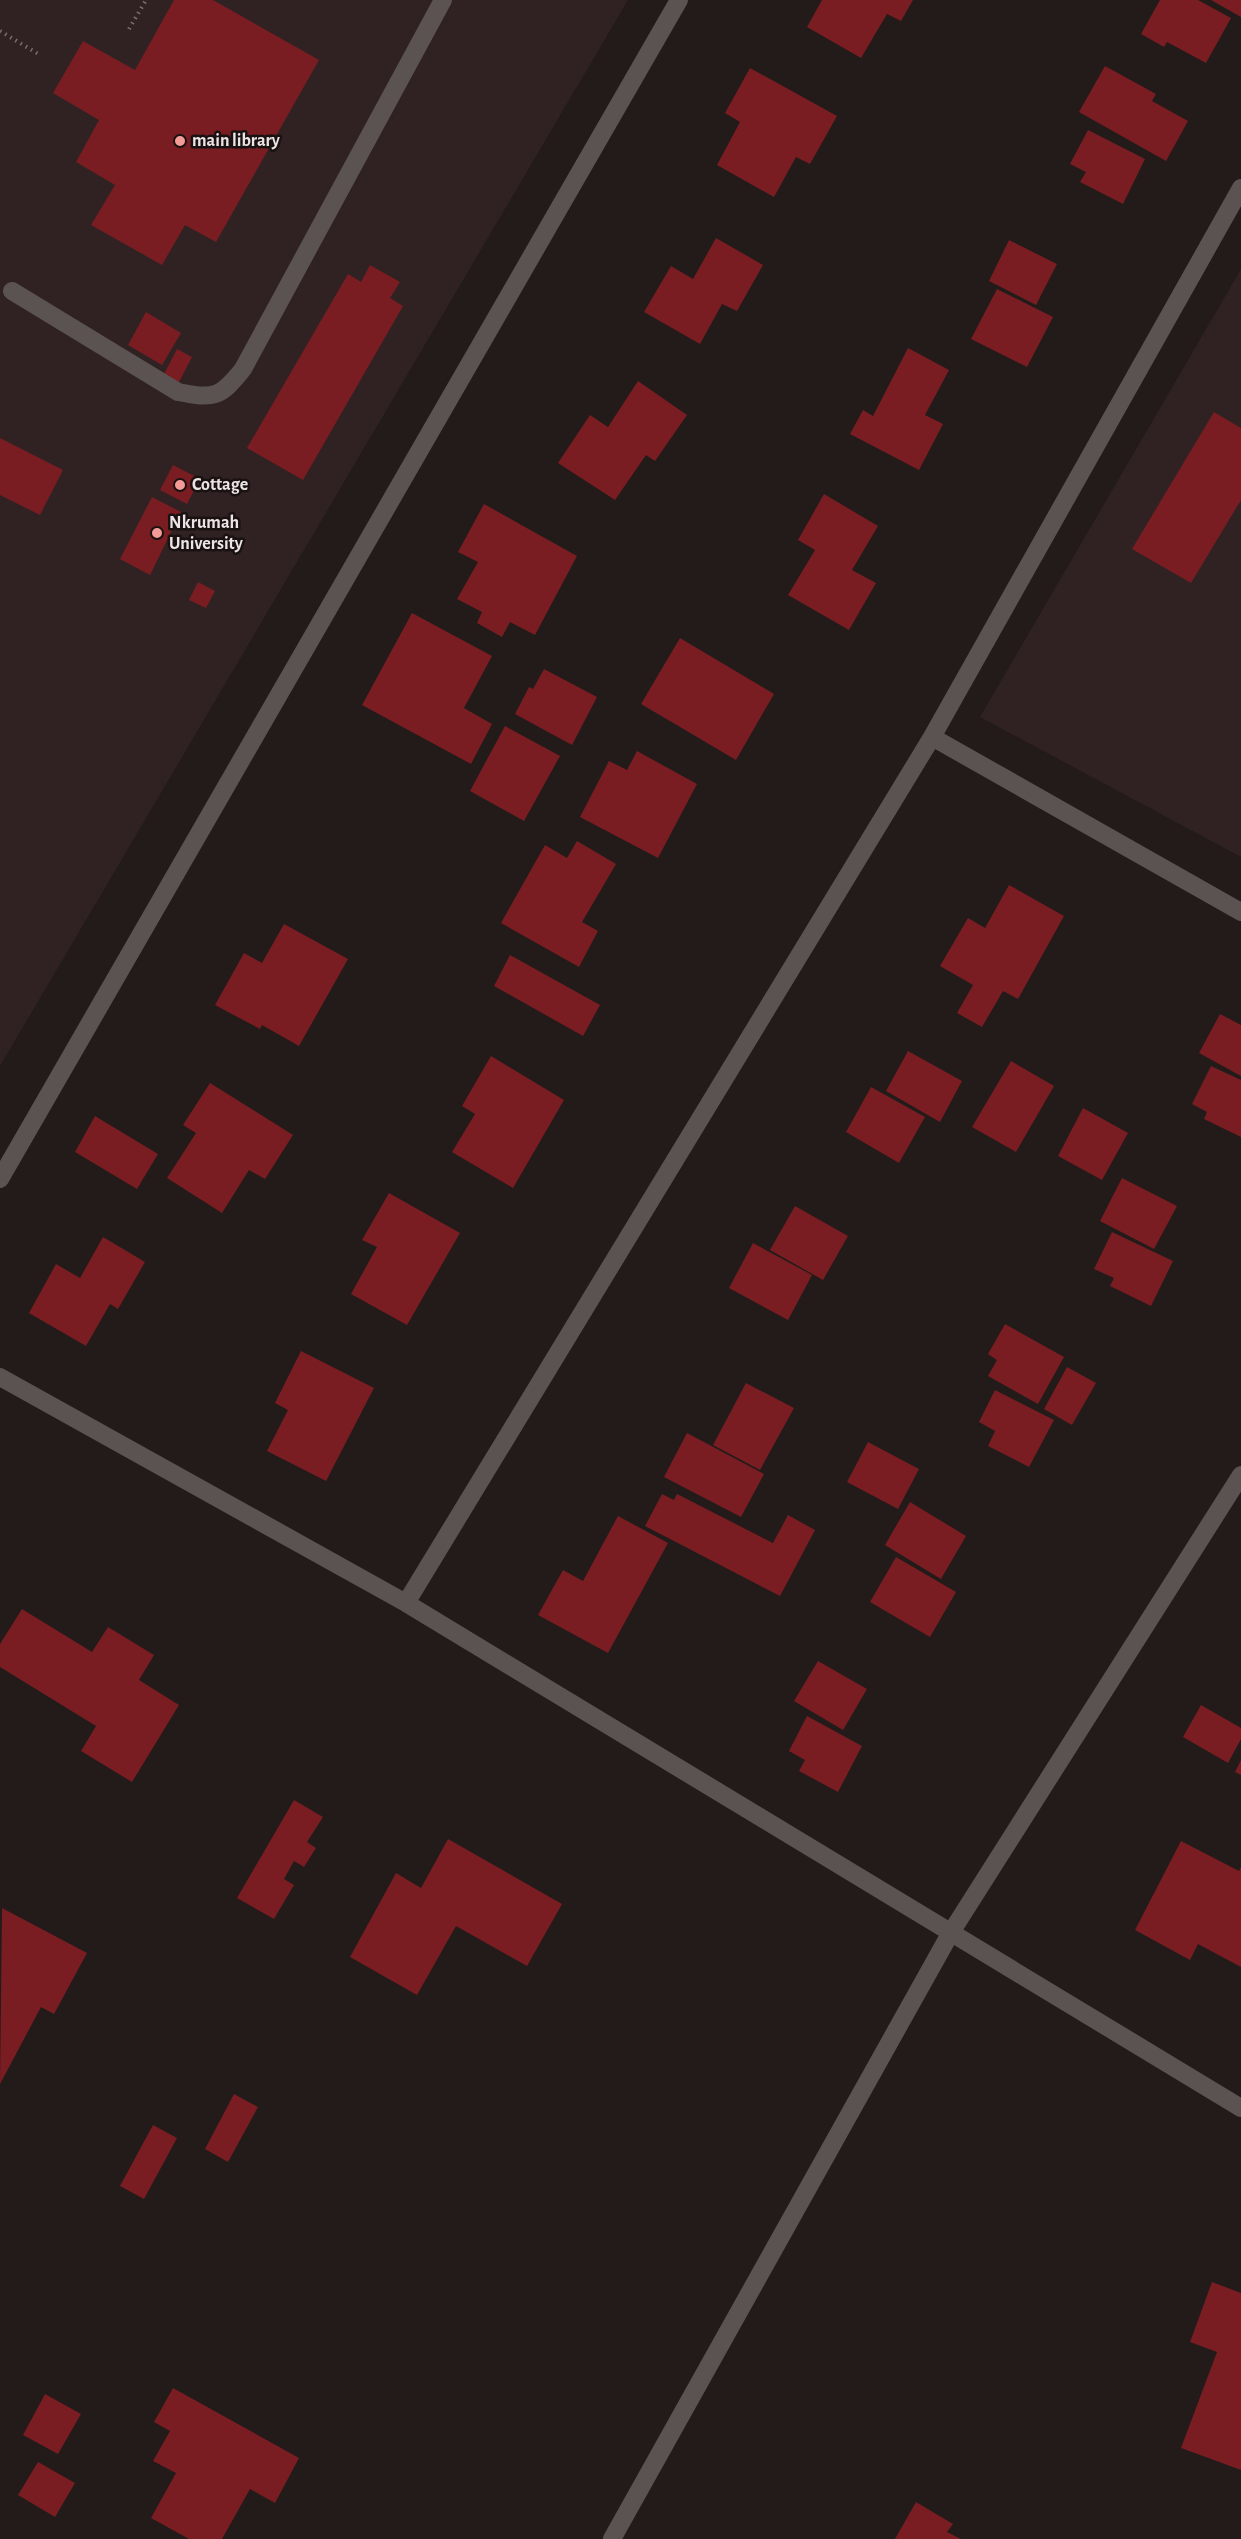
<svg xmlns="http://www.w3.org/2000/svg" width="1241" height="2539" viewBox="0 0 1241 2539" font-family="'Alegreya Sans',sans-serif">
  <style>
    .built { fill: #302222 }
    .building { fill: #791d22 }
    .lines { fill: none; stroke-linecap: round; stroke-linejoin: round }
    .path { stroke: #766f6e; stroke-width: 4; stroke-dasharray: 1.5 4.5; stroke-linecap: butt }
    .service { stroke: #5b5252; stroke-width: 18 }
    .minor { stroke: #5b5252; stroke-width: 18 }
    .tertiary { stroke: #5b5252; stroke-width: 18 }
    .poi-dot { fill: #f59b97; stroke: #191211; stroke-width: 2 }
    .labels { text-anchor: middle; dominant-baseline: central; stroke-width: 5; stroke-linejoin: round; paint-order: stroke }
    .poi-label { font-size: 18px; font-weight: bold; fill: #ebe5e5; stroke: #191211; text-anchor: start }
  </style>
  <rect width="100%" height="100%" fill="#221b1a"/>
  <path class="built" d="M0,0H628L0,1066Z
    M1241,269V857L980,717Z"/>
  <path class="building" d="M174,0H213L319,60L216,242L185,225L162,265L91,225L115,185L76,162L99,120L53,93L83,41L135,70Z
    M822,0H913L901,21L887,14L861,58L807,27Z
    M1160,0H1198L1231,18L1206,63L1167,42L1164,47L1141,34Z
    M1211,0H1241V17Z
    M1105,66L1156,94L1152,101L1188,121L1166,161L1079,112Z
    M750,68L837,116L810,164L796,157L774,197L717,165L740,122L725,113Z
    M1088,130L1145,159L1123,204L1080,182L1086,172L1070,164Z
    M716,238L763,265L737,311L722,304L700,344L644,312L671,266L693,279Z
    M1009,240L1057,264L1036,305L989,281Z
    M370,265L400,282L390,298L403,306L303,480L247,448L348,274L361,282Z
    M997,289L1053,317L1027,367L971,339Z
    M146,312L181,333L162,365L128,345Z
    M908,348L949,370L925,415L943,424L919,470L850,434L863,410L873,416Z
    M177,349L192,357L178,384L163,376Z
    M638,381L687,415L655,461L646,455L615,500L558,463L590,415L608,427Z
    M1214,412L1241,428V500L1191,583L1132,549Z
    M0,438L63,470L40,515L0,495Z
    M173,465L200,479L187,504L160,490Z
    M824,494L878,526L852,570L876,583L849,630L788,595L815,550L798,540Z
    M152,497L181,512L150,575L120,559Z
    M484,504L577,556L535,635L510,622L502,637L477,623L482,612L457,599L478,562L458,552Z
    M198,582L215,591L206,608L189,600Z
    M412,613L492,656L464,708L492,724L471,764L362,705Z
    M680,638L774,694L736,760L641,704Z
    M544,669L597,697L572,745L515,714L529,687L533,689Z
    M505,726L560,756L524,821L470,791Z
    M637,751L697,784L658,858L580,817L609,761L627,770Z
    M577,841L616,864L582,922L598,931L579,967L501,923L545,845L567,858Z
    M1009,885L1064,916L1018,999L1003,991L982,1027L957,1013L973,985L940,966L968,918L985,928Z
    M284,924L348,959L299,1046L262,1025L260,1029L215,1005L244,953L262,963Z
    M510,955L600,1005L583,1036L494,986Z
    M1220,1014L1241,1025V1076L1199,1053Z
    M908,1051L962,1081L940,1122L886,1091Z
    M491,1056L564,1100L513,1188L452,1152L475,1114L462,1106Z
    M1011,1061L1054,1086L1016,1152L972,1127Z
    M1211,1066L1241,1080V1137L1204,1119L1207,1112L1192,1104Z
    M210,1083L293,1135L265,1179L249,1170L222,1213L167,1178L196,1133L183,1125Z
    M871,1087L925,1117L899,1163L846,1132Z
    M1083,1108L1128,1133L1102,1180L1058,1156Z
    M95,1116L158,1154L137,1189L75,1152Z
    M1122,1178L1177,1206L1154,1249L1100,1221Z
    M389,1193L460,1233L407,1325L351,1294L377,1247L362,1240Z
    M795,1206L848,1236L823,1280L770,1250Z
    M1112,1232L1173,1261L1151,1306L1110,1286L1114,1278L1094,1269Z
    M103,1237L145,1262L118,1309L110,1304L86,1346L29,1313L56,1264L80,1278Z
    M753,1243L812,1275L788,1320L729,1288Z
    M1005,1324L1064,1357L1038,1404L988,1376L997,1360L988,1354Z
    M301,1351L374,1388L326,1481L267,1451L288,1410L275,1403Z
    M1067,1367L1096,1383L1072,1425L1044,1409Z
    M746,1383L794,1408L760,1470L713,1445Z
    M995,1390L1054,1420L1029,1467L988,1446L995,1431L979,1422Z
    M687,1433L764,1474L741,1517L664,1477Z
    M868,1442L919,1469L898,1509L847,1482Z
    M662,1494L674,1500L677,1494L773,1543L788,1515L815,1530L780,1596L645,1526Z
    M910,1502L966,1536L941,1579L885,1545Z
    M618,1516L668,1543L608,1653L538,1615L563,1570L583,1581Z
    M896,1557L956,1592L930,1637L870,1602Z
    M22,1609L92,1652L108,1627L154,1655L139,1680L179,1705L132,1782L81,1751L96,1726L0,1667V1644Z
    M818,1661L867,1689L843,1730L794,1701Z
    M1201,1705L1241,1728V1739L1228,1763L1183,1737Z
    M807,1716L862,1746L838,1792L799,1771L805,1760L789,1751Z
    M1241,1760V1775L1235,1772Z
    M294,1800L323,1817L307,1842L316,1848L304,1867L294,1861L284,1879L294,1885L274,1919L237,1898Z
    M448,1839L562,1904L527,1966L456,1926L417,1995L350,1957L396,1873L421,1888Z
    M1181,1841L1239,1871L1241,1867V1967L1198,1944L1190,1960L1135,1930Z
    M2,1908L87,1953L54,2014L41,2007L0,2084Z
    M234,2094L258,2107L228,2162L205,2149Z
    M153,2125L177,2138L144,2199L120,2186Z
    M1212,2282L1241,2293V2470L1181,2448L1217,2352L1190,2342Z
    M173,2388L299,2458L275,2503L250,2489L222,2539H189L151,2518L176,2473L153,2461L170,2431L154,2422Z
    M45,2394L81,2414L58,2454L23,2435Z
    M38,2462L75,2483L55,2517L18,2495Z
    M916,2502L953,2524L947,2532L961,2539H895Z"/>
  <g class="lines">
    <path class="path" d="M129,29L146,0
      M0,31L40,55"/>
    <path class="service" d="M12,291L178,392C214,399 220,398 243,369L443,0"/>
    <path class="minor" d="M932,737L1241,912
      M0,1179L679,0
      M0,1377L406,1603L1241,2108
      M406,1603L932,737L1241,188"/>
    <path class="tertiary" d="M612,2539L950,1934L1241,1475"/>
  </g>
  <g class="poi-dot">
    <circle cx="180" cy="141" r="6"/>
    <circle cx="180" cy="485" r="6"/>
    <circle cx="157" cy="533" r="6"/>
  </g>
  <g class="labels">
    <g class="poi-label">
      <text x="192" y="141">main library</text>
      <text x="192" y="485">Cottage</text>
      <text x="169" y="523">Nkrumah<tspan x="169" dy="21">University</tspan></text>
    </g>
  </g>
</svg>
